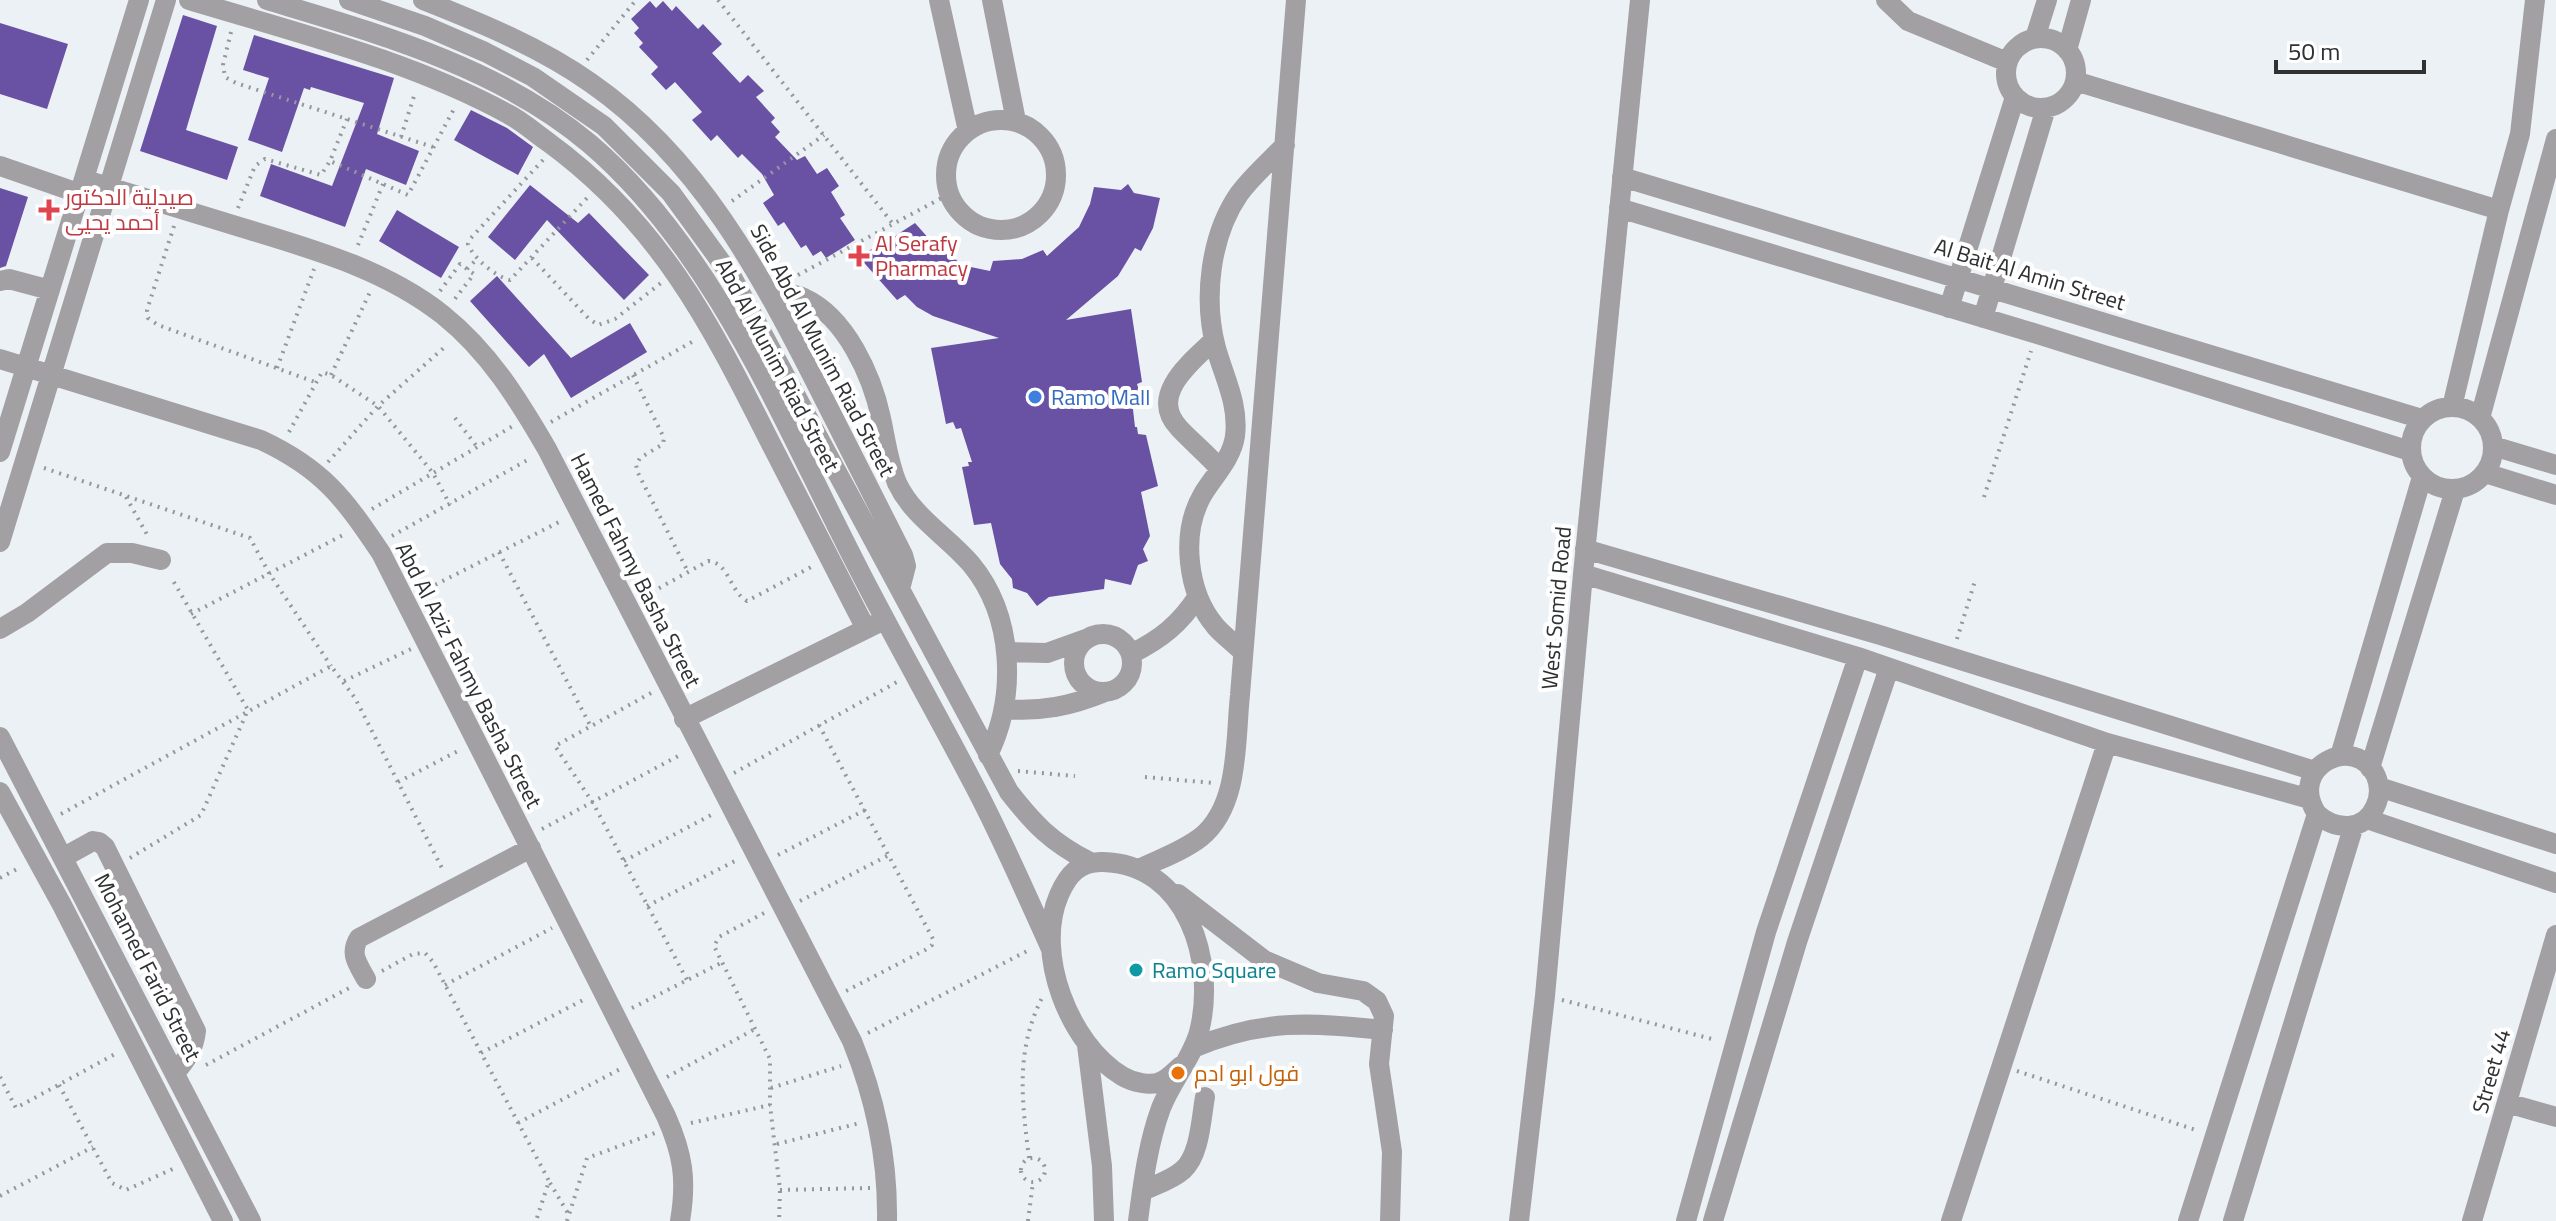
<svg xmlns="http://www.w3.org/2000/svg" width="2556" height="1221" viewBox="0 0 2556 1221" font-family="Georgia,Cairo,serif">
  <style>
    .building { fill: #6951a4 }
    .lines { fill: none; stroke-linecap: round; stroke-linejoin: round }
    .path { stroke: #94979b; stroke-width: 4; stroke-dasharray: 2 6; stroke-linecap: butt }
    .minor { stroke: #a2a0a3; stroke-width: 20 }
    .health-dot { fill: #e0444e; stroke: #fff; stroke-width: 3 }
    .shop-dot { fill: #3f7fe0; stroke: #fff; stroke-width: 3 }
    .culture-dot { fill: #0f9aa8; stroke: #fff; stroke-width: 3 }
    .food-dot { fill: #e8710a; stroke: #fff; stroke-width: 3 }
    .labels { text-anchor: middle; dominant-baseline: central; stroke-width: 8; stroke-linejoin: round; paint-order: stroke }
    .health-label { font-size: 22px; fill: #be3a42; stroke: #fff; text-anchor: start }
    .street-label { font-size: 22px; fill: #2f3133; stroke: #fff }
    .shop-label { font-size: 22px; fill: #366cbe; stroke: #fff; text-anchor: start }
    .culture-label { font-size: 22px; fill: #0d838f; stroke: #fff; text-anchor: start }
    .food-label { font-size: 22px; fill: #c56008; stroke: #fff; text-anchor: start }
  </style>
  <rect width="100%" height="100%" fill="#ecf1f6"/>
  <path class="building" d="M650,1L656,8L663,1L672,11L676,6L698,29L703,24L722,44L712,53L740,83L748,75L764,91L756,97L775,118L771,122L780,132L775,137L797,160L805,156L817,174L827,168L839,186L831,192L845,215L840,218L855,240L826,258L821,251L813,256L806,245L801,248L784,222L778,226L763,203L774,195L762,174L742,154L738,158L717,135L711,141L692,120L702,112L675,82L666,90L651,74L658,67L639,47L643,43L634,33L639,28L631,19Z
    M183,15L217,26L186,130L238,147L227,180L140,151Z
    M0,23L68,44L47,109L0,94Z
    M254,35L394,78L377,134L419,151L406,185L366,169L345,227L260,196L271,164L332,186L364,103L311,87L310,90L304,88L282,152L248,140L269,78L243,70Z
    M471,110L507,128L533,147L518,175L454,140Z
    M1128,184L1134,193L1160,198L1153,228L1141,251L1135,248L1118,276L1066,320L1131,309L1142,382L1137,384L1139,391L1131,392L1135,427H1137L1138,434L1146,435L1158,486L1141,492L1150,536L1143,549L1148,561L1138,565L1131,585L1105,579L1104,589L1049,597L1037,606L1027,593L1013,588L1012,579L1000,564L991,523L974,525L962,467L969,466L968,462H972L961,428L956,429L953,422L946,424L931,348L999,338L933,316L917,307L905,295L897,300L859,257L880,244L884,233L895,236L915,223L938,249L966,266L990,271L993,261L1022,259L1043,250L1047,256L1079,227L1090,204L1094,187L1121,190Z
    M530,185L578,223L589,213L649,275L624,300L547,220L515,260L488,237Z
    M0,188L28,197L6,266L0,268Z
    M397,210L459,247L441,278L379,241Z
    M497,276L571,358L630,323L647,352L571,398L544,354L529,367L470,301Z"/>
  <g class="lines">
    <path class="path" d="M718,0L893,224
      M231,32L223,65L225,77L236,83L433,147
      M587,60L636,0
      M347,119L330,161L408,195L455,107
      M401,137L415,93
      M543,160L470,239L468,244C473,258 496,277 510,280L587,198
      M732,201L824,135
      M238,208L255,166L265,159L321,175L330,161
      M174,226L147,310L148,318L158,325L315,382
      M358,245L383,184
      M532,258L588,318L598,325L615,319L661,283
      M467,269L478,258
      M798,275L949,194
      M440,291L460,264L474,274L454,300
      M277,368L314,269
      M331,375L370,292
      M633,375L664,438L663,444L640,458L636,465L638,473L688,572
      M455,418L478,448
      M551,422L697,339
      M289,432L322,372L331,375L378,406L433,473L450,505
      M328,462L378,406L447,345
      M44,468L250,538L269,573L331,666
      M126,497L149,538
      M1984,497L2031,351
      M372,509L513,426
      M392,536L531,458
      M499,552L590,725
      M421,592L563,520
      M645,596L708,561C729,562 730,592 747,601L813,566
      M191,614L345,534
      M1957,639L1975,581
      M344,681L411,649
      M651,693L555,746L593,803L687,980
      M819,725L933,939L932,945L925,950L846,991
      M1018,771L1075,776
      M734,773L897,682
      M1145,777L1214,783
      M398,782L460,750
      M61,814L331,666L355,698L444,872
      M542,829L682,754
      M778,855L865,810
      M130,858L201,815L248,710L171,577
      M624,861L713,814
      M0,878L19,868
      M800,901L889,855
      M647,906L737,860
      M764,913L719,937L714,946L770,1059V1105L780,1190L779,1221
      M382,971L413,954L425,953L433,962L549,1181L536,1221
      M445,985L552,928
      M1562,1000L1716,1040
      M632,1008L723,962
      M868,1033L1031,949
      M481,1053L585,999
      M206,1065L349,988
      M2017,1071L2199,1131
      M0,1077L16,1108L117,1053
      M667,1077L755,1029
      M59,1085L112,1183L126,1190L175,1168
      M771,1088L841,1066
      M518,1123L622,1068
      M691,1123L770,1105
      M777,1144L860,1123
      M1021 1170a12 12 0 1 1 24 0a12 12 0 1 1-24 0Z
      M1029,1158C1022,1102 1015,1051 1042,998
      M550,1183L569,1215
      M780,1190L870,1188
      M0,1196L93,1147
      M567,1221L587,1158L655,1133
      M1028,1221L1033,1182"/>
    <path class="minor" d="M189,0C297,33 409,60 508,114C522,121 535,133 548,142C659,223 709,321 769,440C801,503 834,566 866,629
      M267,0C379,34 499,67 590,144C714,250 782,420 855,562C893,637 935,710 974,785C1002,838 1026,894 1051,949
      M349,0L425,26L485,52L533,77L604,126L671,193L732,277L1009,792C1034,824 1051,842 1088,861
      M423,0C481,23 540,47 591,83C699,158 760,273 818,387C846,443 875,499 903,555L906,566L900,589
      M939,0L968,131
      M992,0L1016,121
      M1886,0L1908,21L2007,62
      M2006 73a35 35 0 1 1 70 0a35 35 0 1 1-70 0Z
      M2035,38L2047,0
      M2067,50L2081,0
      M2075,81L2499,210
      M946 175a55 55 0 1 1 110 0a55 55 0 1 1-110 0Z
      M0,166L81,194
      M1622,177L2422,419
      M86,180C138,196 190,212 243,228C312,249 385,269 443,315C489,352 518,399 547,449L852,1041C876,1100 888,1157 887,1221
      M1619,208L2037,334L2410,451
      M0,281L9,279L50,290
      M768,291C779,293 794,293 804,298C846,317 872,376 881,418C886,441 888,461 897,483C913,517 947,536 971,564C1014,616 1017,696 988,755
      M1949,308L2015,97
      M1983,318L2046,108
      M1214,340C1191,362 1148,395 1179,428C1192,442 1207,454 1220,469
      M0,359L261,440C323,469 344,498 381,553L666,1116C683,1154 687,1180 680,1221
      M2411 448a41 41 0 1 1 82 0a41 41 0 1 1-82 0Z
      M2452,407L2499,210L2520,134L2535,0
      M2480,418L2556,139
      M2493,446L2556,465
      M0,452L139,0
      M2485,473L2556,495
      M0,542L166,0
      M1585,549L1880,635L2315,771
      M1583,574L1858,657L2107,743L2310,799
      M0,629L27,613L107,553H132L161,560
      M1074 663a29 29 0 1 1 58 0a29 29 0 1 1-58 0Z
      M1006,652L1047,653L1086,639
      M1243,652C1234,643 1224,636 1216,627C1187,593 1180,533 1203,494C1214,476 1232,458 1235,436C1239,404 1224,377 1216,348C1203,299 1210,236 1239,194C1252,176 1270,161 1285,145
      M1131,654C1161,639 1180,624 1198,596
      M1004,709C1041,712 1071,706 1105,692
      M684,719L878,623
      M0,737L251,1221
      M2340,756L2422,477
      M2370,768L2455,490
      M2379,787L2556,844
      M0,792L62,905L223,1221
      M2367,819L2556,883
      M64,857L93,841L99,842L105,847L196,1031C194,1049 187,1059 175,1073
      M1139,869C1160,859 1183,851 1201,837C1240,805 1235,741 1240,695L1296,0
      M1178,894L1264,960L1318,983L1363,991L1377,1001L1384,1016L1379,1064L1392,1152L1390,1221
      M366,979C358,964 349,954 359,938L531,848
      M1087,1045L1102,1166L1104,1221
      M1193,1048C1262,1019 1310,1022 1383,1030
      M2507,1103L2556,1117
      M1142,1191C1155,1185 1172,1180 1183,1170C1200,1155 1201,1119 1205,1097
      M1138,1221C1143,1183 1148,1143 1161,1108C1171,1082 1192,1058 1199,1032C1217,962 1187,864 1103,862C1080,861 1068,874 1059,895C1034,953 1069,1044 1122,1076C1132,1082 1151,1087 1162,1081C1169,1078 1175,1071 1181,1066
      M1519,1221L1545,996L1583,574L1640,0
      M1686,1221L1766,932L1858,657
      M1713,1221L1797,942L1889,668
      M1951,1221L2107,743
      M2188,1221L2317,814C2286,767 2355,732 2376,776C2380,786 2380,797 2375,807C2364,832 2335,830 2317,814
      M2233,1221L2354,825
      M2472,1221L2556,935"/>
  </g>
  <g class="health-dot">
    <path d="M45 198h8v8h8v8h-8v8h-8v-8h-8v-8h8z"/>
    <path d="M855 244h8v8h8v8h-8v8h-8v-8h-8v-8h8z"/>
  </g>
  <circle class="shop-dot" cx="1035" cy="397" r="8"/>
  <circle class="culture-dot" cx="1136" cy="970" r="8"/>
  <circle class="food-dot" cx="1178" cy="1073" r="8"/>
  <g class="labels">
    <g class="health-label">
      <text x="65" y="197">صيدلية الدكتور<tspan x="65" dy="25">أحمد يحيى</tspan></text>
      <text x="875" y="243">Al Serafy<tspan x="875" dy="25">Pharmacy</tspan></text>
    </g>
    <g class="street-label">
      <text transform="translate(2030 274) rotate(17)">Al Bait Al Amin Street</text>
      <text transform="translate(823 350) rotate(62)">Side Abd Al Munim Riad Street</text>
      <text transform="translate(778 365) rotate(62)">Abd Al Munim Riad Street</text>
      <text transform="translate(636 570) rotate(63)">Hamed Fahmy Basha Street</text>
      <text transform="translate(1556 608) rotate(-85)">West Somid Road</text>
      <text transform="translate(469 675) rotate(63)">Abd Al Aziz Fahmy Basha Street</text>
      <text transform="translate(148 967) rotate(63)">Mohamed Farid Street</text>
      <text transform="translate(2491 1071) rotate(-74)">Street 44</text>
    </g>
    <g class="shop-label">
      <text x="1051" y="397">Ramo Mall</text>
    </g>
    <g class="culture-label">
      <text x="1152" y="970">Ramo Square</text>
    </g>
    <g class="food-label">
      <text x="1194" y="1073">فول ابو ادم</text>
    </g>
  </g>
  <path d="M2276 60v12h148v-12" fill="none" stroke="#2f3133" stroke-width="4"/>
  <text x="2288" y="60" font-size="24" fill="#2f3133" stroke="#ffffff" stroke-width="6" paint-order="stroke">50 m</text>
</svg>
